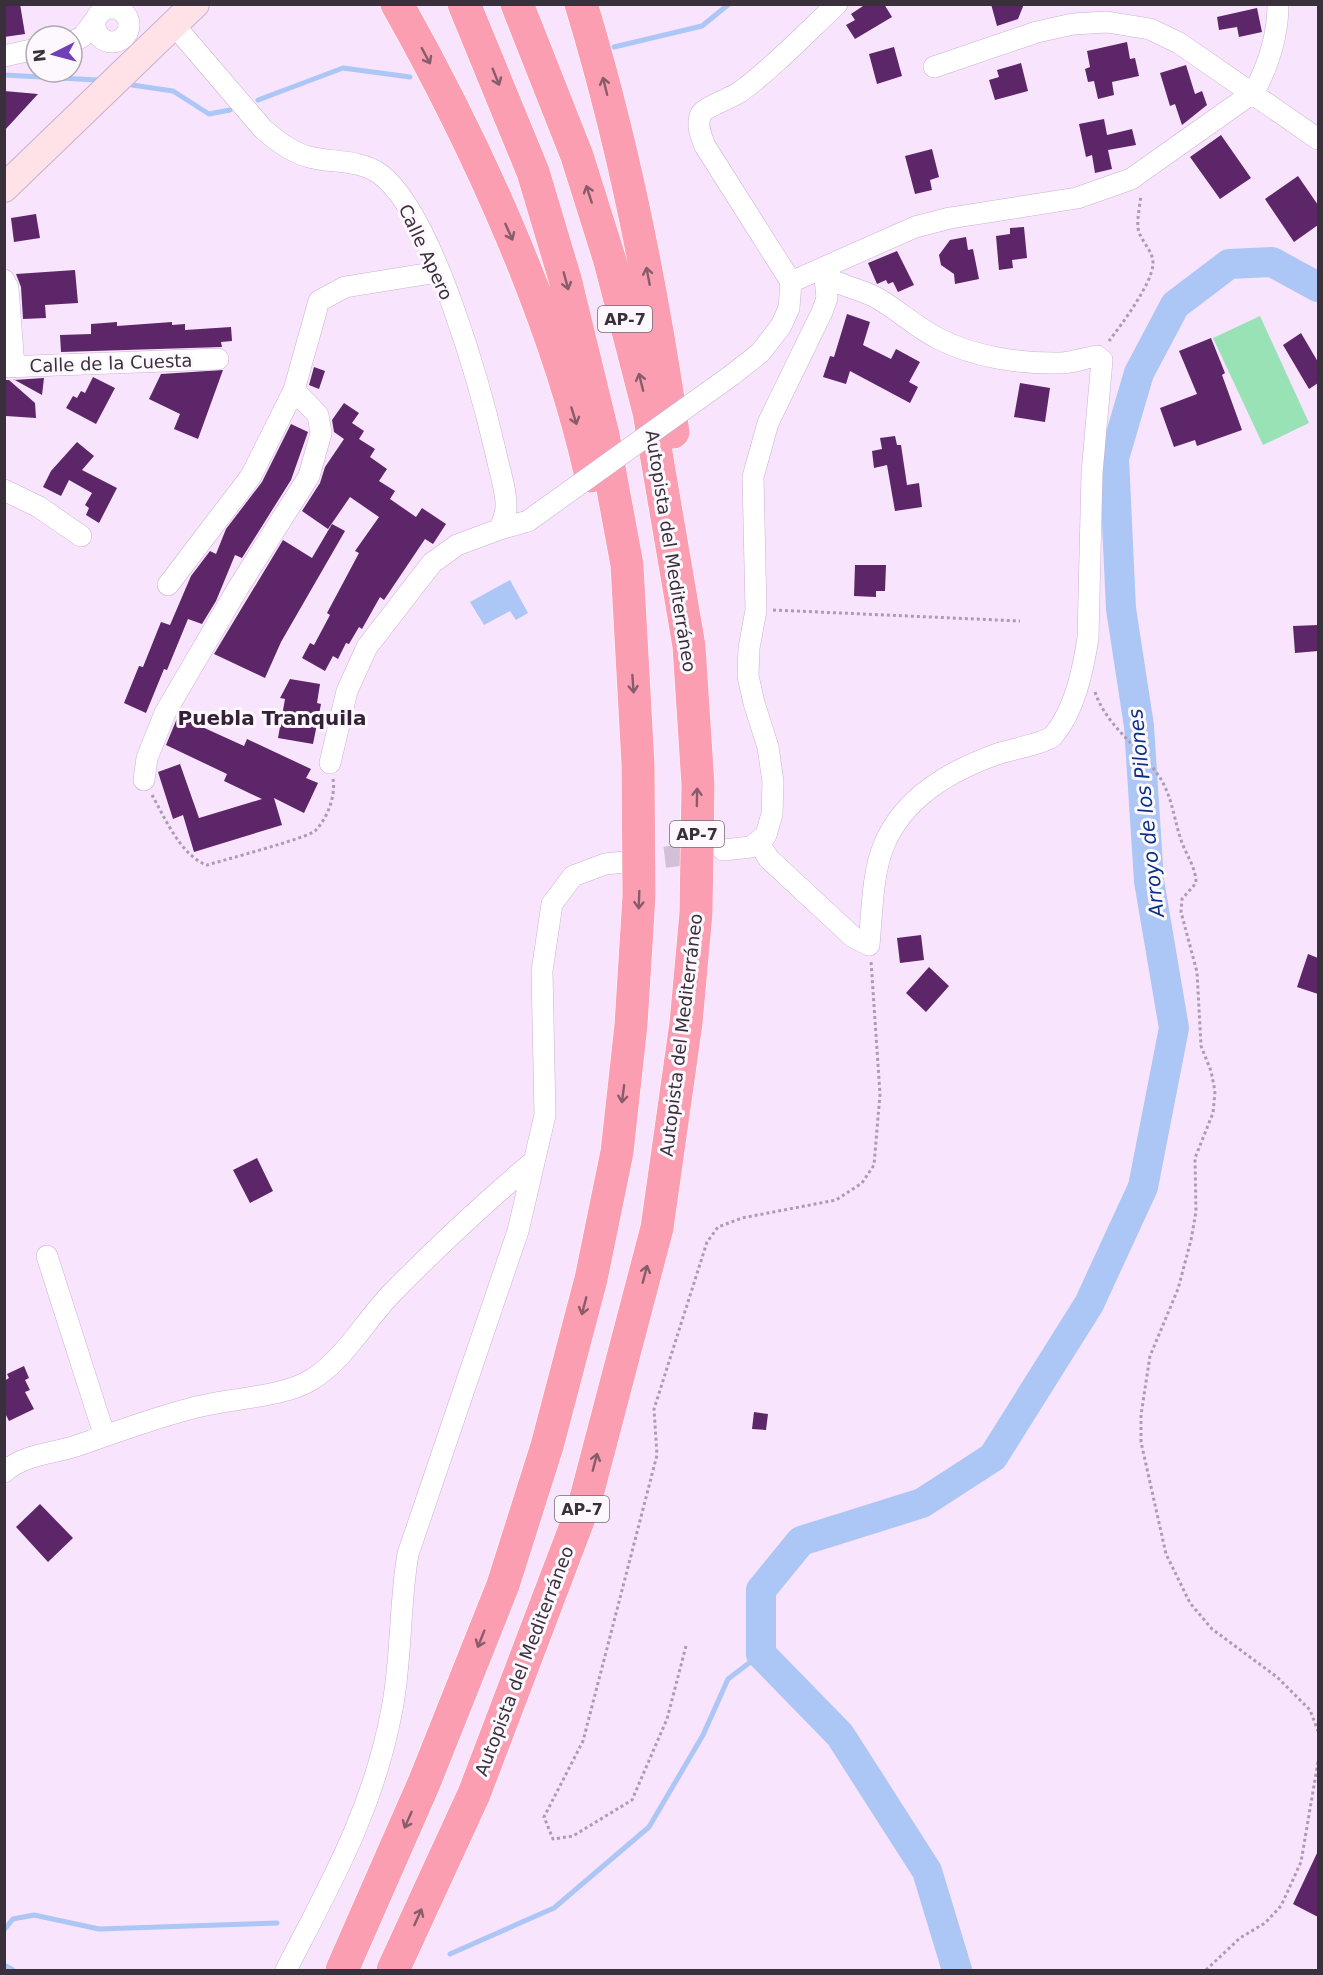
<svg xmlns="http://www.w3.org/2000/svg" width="1323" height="1975" viewBox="0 0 1323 1975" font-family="'DejaVu Sans',sans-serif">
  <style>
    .pitch { fill: #98e2b5 }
    .water { fill: #acc6f5 }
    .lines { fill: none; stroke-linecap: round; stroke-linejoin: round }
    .stream { stroke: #acc6f5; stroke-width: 5 }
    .river { stroke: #acc6f5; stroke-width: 30 }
    .building { fill: #5c2669 }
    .street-tunnel { stroke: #d3c0d7; stroke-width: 21; stroke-dasharray: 21 10; stroke-linecap: butt }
    .street-casing { stroke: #c9b1cf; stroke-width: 22 }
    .secondary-casing { stroke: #c9b1cf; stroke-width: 30 }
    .highway-casing { stroke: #fff; stroke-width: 34 }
    .path { stroke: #ad9cb1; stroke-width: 3; stroke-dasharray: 3 3; stroke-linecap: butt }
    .street { stroke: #fff; stroke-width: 21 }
    .secondary { stroke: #fee2e8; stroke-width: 28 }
    .highway { stroke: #fb9eb1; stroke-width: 33 }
    .street-bridge-casing { stroke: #c9b1cf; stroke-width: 22; stroke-linecap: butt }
    .street-bridge { stroke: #fff; stroke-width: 21 }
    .oneway { stroke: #875c6b }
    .labels { text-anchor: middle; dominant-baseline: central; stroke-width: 6; stroke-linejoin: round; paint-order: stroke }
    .shield { fill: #fdf8fe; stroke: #746c76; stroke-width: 1.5 }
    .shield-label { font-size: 16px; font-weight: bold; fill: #3a303c }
    .street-label { font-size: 18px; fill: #3a303c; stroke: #fdf8fe }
    .neighbourhood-label { font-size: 20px; font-weight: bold; fill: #342139; stroke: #fdf8fe }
    .water-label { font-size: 20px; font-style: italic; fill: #093188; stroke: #fdf8fe }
  </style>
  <rect width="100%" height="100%" fill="#f9e4fe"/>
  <path class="pitch" d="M1260,316L1309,423L1263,445L1213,338Z"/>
  <path class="water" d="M510,580L528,613L516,620L510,611L484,625L470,602Z"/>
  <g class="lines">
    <path class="stream" d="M614,47L702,26L729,4
      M4,75L97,80
      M132,85L173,91L209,114L230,110
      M258,100L343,68L410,77
      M4,1930L13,1919L34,1915L99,1929L277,1923
      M450,1954L554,1908L649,1827L703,1735L728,1679L761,1654
      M4,1965L13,1970"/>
    <path class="river" d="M957,1970L927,1871L840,1735L761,1654V1590L801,1541L922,1503L993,1457L1089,1304L1143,1187L1174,1028L1149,881L1139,726L1121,609L1114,458L1139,373L1175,305L1229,264L1272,262L1318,287"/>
  </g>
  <path class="building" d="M4,4H20L25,34L4,37Z
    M866,4H884L892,17L855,39L846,25L855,20L851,14Z
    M991,4H1024L1018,19L997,26Z
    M1257,8L1262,32L1239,37L1237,27L1219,30L1217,17Z
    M1127,42L1130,59L1135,58L1139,76L1112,82L1114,95L1098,99L1094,81L1088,82L1085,69L1090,67L1087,51Z
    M894,47L902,76L877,84L869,54Z
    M1021,63L1028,91L995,100L989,80L999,77L997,70Z
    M1186,65L1195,94L1202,91L1207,105L1182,125L1175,104L1170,106L1160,73Z
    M4,91L38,94L4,131Z
    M1104,119L1107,135L1132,129L1136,145L1108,150L1112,169L1095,173L1092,155L1086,157L1079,124Z
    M1221,135L1251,178L1220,199L1190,157Z
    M932,149L939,177L930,180L932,190L915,194L905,156Z
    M1298,176L1318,205V225L1294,242L1265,199Z
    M36,214L40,238L14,242L11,218Z
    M1024,227L1027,258L1012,260L1013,268L999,270L996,236L1010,234V228Z
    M966,237L968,250L973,249L979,279L955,284L954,274L941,265L939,255L950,240Z
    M897,251L914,285L898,292L893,282L888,284L886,280L877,284L868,263Z
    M75,270L78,303L45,305L46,318L23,319L21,287L16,274Z
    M847,314L870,322L863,345L891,359L896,349L920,362L909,382L918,387L910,403L850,371L846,384L823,377L830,356L834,357Z
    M117,322V326L172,322V325L185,324V330L231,327L232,341L221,342L222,347L61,352L60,335L91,334V324Z
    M1301,333L1318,362V383L1309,389L1283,345Z
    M1211,338L1225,373L1222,375L1242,430L1197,446L1195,440L1174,447L1160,408L1197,394L1179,351Z
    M314,367L325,371L319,389L309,385Z
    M223,370L198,439L174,429L180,414L149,399L161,374Z
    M93,377L115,388L96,424L66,408L73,396L77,398L81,391L85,393Z
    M44,378L42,395L13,379L14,380Z
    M4,380H9L35,403L36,418L6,416Z
    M1020,383L1050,388L1045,422L1014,417Z
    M344,403L359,413L352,423L364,431L359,439L375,449L370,457L387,469L379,481L395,491L390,499L416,517L422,508L446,524L433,544L425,539L384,600L380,597L362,629L359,627L349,644L346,643L338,659L333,656L325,671L302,658L310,643L314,645L330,615L327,613L359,553L355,551L379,517L350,497L328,529L302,511L320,483L325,467L344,439L334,432L332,420Z
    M291,424L308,432L291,480L242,558L235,555L216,601L202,624L188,619L167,670L164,669L146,713L124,703L139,666L143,667L161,622L170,625L191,576L210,551L216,554L226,529L262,482Z
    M895,436L897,445H901L907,485L919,483L922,507L895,511L887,465L874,468L872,451L882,449L880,438Z
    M77,442L94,456L82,470L117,488L99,523L86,515L89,508L85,505L92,493L69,480L61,496L43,487L51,471Z
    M332,524L345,531L281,642L265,678L214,654L283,540L312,558Z
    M855,565H886L885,591H876V597L854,596Z
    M1318,625V651L1295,653L1293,626Z
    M290,679L320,684L317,703L321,704L313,744L278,738L285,699L280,698Z
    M178,716L244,746L247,739L311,769L306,778L318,783L304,813L274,798L282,825L194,852L183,815L173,819L158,772L180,764L199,818L262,799L224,781L227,774L166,745Z
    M921,935L924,960L900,963L897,938Z
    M1308,954L1318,958V994L1297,987Z
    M929,967L949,986L926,1012L906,993Z
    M257,1158L273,1191L250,1203L233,1170Z
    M24,1366L29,1378L25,1380L30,1390L25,1392L34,1409L9,1421L4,1411V1381L9,1378L7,1374Z
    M754,1412L768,1414L766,1430L752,1429Z
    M40,1504L73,1538L48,1562L16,1527Z
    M1318,1851V1917L1293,1904Z"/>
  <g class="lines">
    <path class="street-tunnel" d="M634,861L708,852"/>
    <g class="street-casing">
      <path id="street" d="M95 25a17 17 0 1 1 34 0a17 17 0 1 1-34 0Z
        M174,25L263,129C277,141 291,152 309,157C333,163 359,159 380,174C433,213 482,392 497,458C500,473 507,492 506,507C506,515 502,522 500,529L528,521
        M73,42L83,36L95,20
        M4,56L36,49
        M934,67L1037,32L1073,24L1107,22L1150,29L1179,43L1318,139
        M4,280L8,288L14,367
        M791,282L915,227L950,218L1077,198L1131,179L1254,92C1268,66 1278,35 1278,4
        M4,367L218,359
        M732,375L760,353L781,326L789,308L791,282L705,146C701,136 696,124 701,114C705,107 731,98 740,92C775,66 805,34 837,4
        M4,490L39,507L81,536
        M168,585L251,476L294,390L319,301L345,287L438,272
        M330,763L347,691L367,647L432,563L457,545L500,529
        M144,780L147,758L165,713L238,588L309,476L321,433L318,415L294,390
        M758,842L769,859L853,937L869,945C872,915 872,873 884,845C904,797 950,771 997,754C1009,750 1046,743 1053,736C1075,710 1083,670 1088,638L1092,473L1102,360L1097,356C1085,358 1072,363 1060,363C1020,364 975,357 939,339C917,328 898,310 877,298C859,288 832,285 819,270
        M723,850L751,847L766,835L772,814L773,782L768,747L754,703L748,676L749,648L756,610L753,477L768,423L822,312L827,298L825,277
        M47,1256L104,1434
        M4,1472C25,1454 51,1454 76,1446C117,1432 158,1416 201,1406C234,1398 283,1397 311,1380C344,1360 365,1321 391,1294C437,1247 484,1203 534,1161
        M286,1970C331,1883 374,1808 392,1709C402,1658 399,1606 408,1554L518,1231L545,1115L542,971L552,904L573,876L605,864L634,861"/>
    </g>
    <g class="secondary-casing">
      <path id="secondary" d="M4,188L195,4"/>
    </g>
    <g class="highway-casing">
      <path id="highway" d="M397,4C477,146 555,317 591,476
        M581,4C624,145 652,287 673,432
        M342,1970L424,1783L503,1585L547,1446L591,1279L617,1152L631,1025L639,896L638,764L627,565L603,435L565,279L533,172L464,4
        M393,1970L474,1794L585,1502L657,1228L686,1023L696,913L698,785L689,646L649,412L610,261L577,156L517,4"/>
    </g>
    <path class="path" d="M1109,341C1121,325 1153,283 1153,263C1153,250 1140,241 1138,228C1137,218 1140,205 1141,195
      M773,610L1020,621
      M1095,692C1106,725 1136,744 1156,772C1172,793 1173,816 1181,840C1186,855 1196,867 1196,883L1182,899L1181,912L1197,972L1201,1046L1211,1071L1215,1091L1213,1113L1195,1158L1196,1212L1191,1240L1178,1289L1150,1356L1141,1415V1442L1166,1554L1190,1603L1212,1629L1277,1677L1310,1710L1318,1731
      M152,795C165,818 181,856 207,865C224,860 307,838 315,831C327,819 336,796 333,779
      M686,1646L667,1719L632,1800L573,1836L553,1839L544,1817L583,1741L657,1455L654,1409L707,1242L718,1227L742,1218L836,1200L862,1183L874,1165L880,1094L871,961
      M1206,1970L1240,1938L1265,1923L1281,1906L1301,1862L1318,1762"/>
    <use href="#street" class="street"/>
    <use href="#secondary" class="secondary"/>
    <use href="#highway" class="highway"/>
    <g class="street-bridge-casing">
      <path id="street-bridge" d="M528,521L732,375"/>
    </g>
    <use href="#street-bridge" class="street-bridge"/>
  </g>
  <defs><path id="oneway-shaft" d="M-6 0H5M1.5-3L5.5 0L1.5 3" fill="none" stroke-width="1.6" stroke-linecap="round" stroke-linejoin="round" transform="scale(1.5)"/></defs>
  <g class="oneway">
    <use href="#oneway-shaft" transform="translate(426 56) rotate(62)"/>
    <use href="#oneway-shaft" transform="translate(496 77) rotate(68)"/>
    <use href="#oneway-shaft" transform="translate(605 86) rotate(-104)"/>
    <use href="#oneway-shaft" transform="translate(589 194) rotate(-108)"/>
    <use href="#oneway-shaft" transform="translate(509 232) rotate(66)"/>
    <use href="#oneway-shaft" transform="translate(648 276) rotate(-101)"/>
    <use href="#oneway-shaft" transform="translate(566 281) rotate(75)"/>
    <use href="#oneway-shaft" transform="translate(641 382) rotate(-104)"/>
    <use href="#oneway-shaft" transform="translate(574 416) rotate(73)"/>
    <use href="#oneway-shaft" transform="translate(633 684) rotate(86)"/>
    <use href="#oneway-shaft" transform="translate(697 797) rotate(-89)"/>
    <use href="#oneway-shaft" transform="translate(639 900) rotate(92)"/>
    <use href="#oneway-shaft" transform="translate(623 1094) rotate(97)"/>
    <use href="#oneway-shaft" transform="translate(645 1274) rotate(-75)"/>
    <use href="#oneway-shaft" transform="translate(584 1306) rotate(105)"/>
    <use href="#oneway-shaft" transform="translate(595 1462) rotate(-75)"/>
    <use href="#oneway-shaft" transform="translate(481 1639) rotate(112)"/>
    <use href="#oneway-shaft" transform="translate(408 1820) rotate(114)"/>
    <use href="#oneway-shaft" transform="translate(418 1917) rotate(-66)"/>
  </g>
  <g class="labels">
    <g class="shield">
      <rect x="598" y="306" width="54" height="26" rx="4.5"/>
      <rect x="670" y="821" width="54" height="26" rx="4.5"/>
      <rect x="555" y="1496" width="54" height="26" rx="4.5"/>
    </g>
    <g class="shield-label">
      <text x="625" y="319">AP-7</text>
      <text x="697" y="834">AP-7</text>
      <text x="582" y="1509">AP-7</text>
    </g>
    <g class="street-label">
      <text transform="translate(426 252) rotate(65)">Calle Apero</text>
      <text transform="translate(111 363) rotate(-2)">Calle de la Cuesta</text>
      <text transform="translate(671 551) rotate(81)">Autopista del Mediterráneo</text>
      <text transform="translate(681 1035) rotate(-83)">Autopista del Mediterráneo</text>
      <text transform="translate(524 1661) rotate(-69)">Autopista del Mediterráneo</text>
    </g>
    <g class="neighbourhood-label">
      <text x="272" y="718">Puebla Tranquila</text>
    </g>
    <g class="water-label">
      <text transform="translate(1146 813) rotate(-96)">Arroyo de los Pilones</text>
    </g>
  </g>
  <rect width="1323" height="1975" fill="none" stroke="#3a303c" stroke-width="12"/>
  <g transform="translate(54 54) rotate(264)"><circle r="28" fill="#fdf8fe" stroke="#afa8b0" stroke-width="1.5"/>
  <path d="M0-4.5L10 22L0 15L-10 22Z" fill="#6e3fb6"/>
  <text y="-9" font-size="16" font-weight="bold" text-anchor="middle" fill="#3a303c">N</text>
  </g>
</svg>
